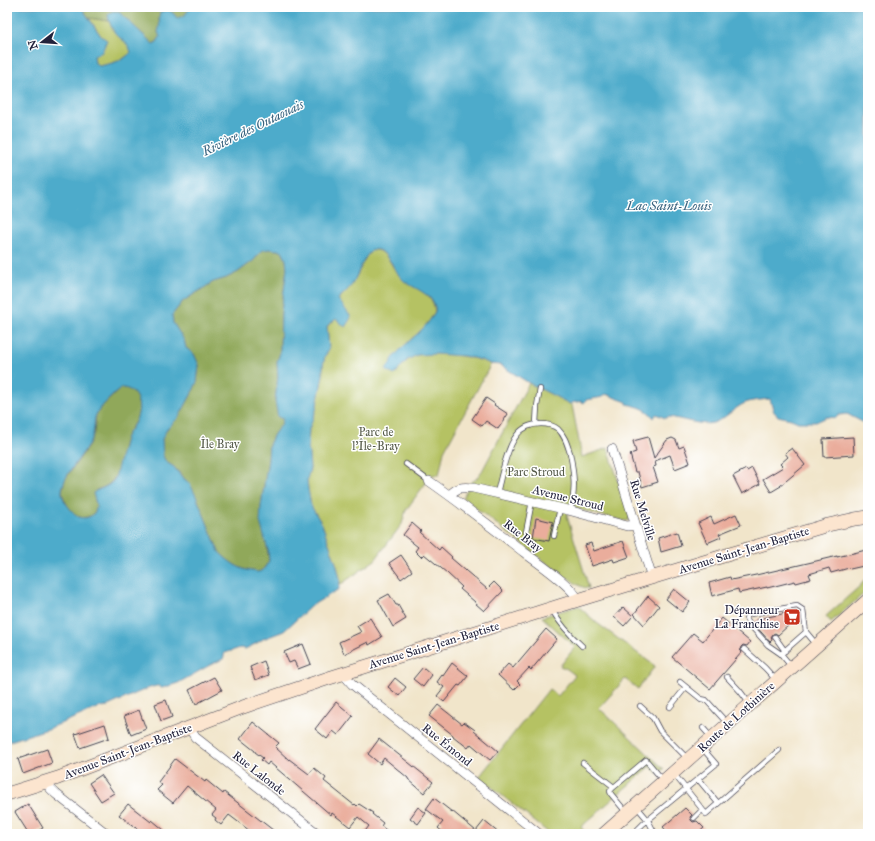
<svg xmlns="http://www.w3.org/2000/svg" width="875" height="841" viewBox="0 0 875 841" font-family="'IM FELL Great Primer',serif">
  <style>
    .green { fill: #b5c264; stroke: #6c7250 }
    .forest { fill: #90a85a; stroke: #59654a }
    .water { fill: #4dabcb; stroke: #386683; fill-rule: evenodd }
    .building { fill: #eaad9c }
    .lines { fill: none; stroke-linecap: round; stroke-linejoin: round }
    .lane-casing { stroke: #413f50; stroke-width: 6 }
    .street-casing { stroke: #413f50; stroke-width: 10 }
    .secondary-casing { stroke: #413f50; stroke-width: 14 }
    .lane { stroke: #fff; stroke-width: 4.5 }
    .street { stroke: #fff; stroke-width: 9 }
    .secondary { stroke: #fce5cf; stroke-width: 13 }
    .labels { text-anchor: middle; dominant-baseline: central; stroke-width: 3; stroke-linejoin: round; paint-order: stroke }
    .park-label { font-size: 12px; fill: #555a49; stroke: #fff }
    .street-label { font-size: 12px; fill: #22223b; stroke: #fff }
    .poi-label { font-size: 12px; fill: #22223b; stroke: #fff; text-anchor: end }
    .water-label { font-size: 13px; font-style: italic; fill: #35607c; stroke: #fff }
  </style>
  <rect width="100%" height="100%" fill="#fff"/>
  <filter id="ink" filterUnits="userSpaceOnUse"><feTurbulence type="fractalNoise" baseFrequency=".025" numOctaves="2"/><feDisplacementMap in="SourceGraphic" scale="8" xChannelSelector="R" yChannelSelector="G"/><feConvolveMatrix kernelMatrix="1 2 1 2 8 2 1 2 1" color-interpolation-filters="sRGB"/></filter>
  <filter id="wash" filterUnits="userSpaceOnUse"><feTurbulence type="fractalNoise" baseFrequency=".012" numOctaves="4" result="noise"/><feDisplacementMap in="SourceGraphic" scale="16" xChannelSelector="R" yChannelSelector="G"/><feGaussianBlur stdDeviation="0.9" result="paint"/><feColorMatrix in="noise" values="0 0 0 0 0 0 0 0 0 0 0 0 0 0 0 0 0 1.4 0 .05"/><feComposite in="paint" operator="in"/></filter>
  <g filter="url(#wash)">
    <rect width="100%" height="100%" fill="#f1e5ca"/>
    <path class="green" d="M89,18L109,21L115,32L129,45L131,52C124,61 110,64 98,66L95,63L94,56L101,36Z
      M373,250H377L383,253L389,260L396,272L428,296L433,303L435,311L430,320L422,330L410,340L394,375C401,368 407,358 417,355C420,354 424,355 427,354C448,353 471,356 491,364L444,451L439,475H431L428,480L406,510L402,524L375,560L340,585V579L337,566L322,524L311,506L308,489L307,480L310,468L308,444L309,429L316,410L323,375V365L325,356L329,349L327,326L336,319L345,326L342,306L338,299C345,294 351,285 356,277C362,268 363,256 373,250Z
      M529,383L572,405L582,457L608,448L630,518L629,520L625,521L569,507L567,516L589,588C580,588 574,582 567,577L566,578L463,498L471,482L475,480L482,471Z
      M868,576V590L831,622L826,616L860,586Z
      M578,606L597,623L655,666L638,689L625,679L599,708L664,769L657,773L650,766L581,827L586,834H550L479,777L549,689L558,696L575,675L567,669L560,666L575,647L542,617Z"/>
    <path class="forest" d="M81,7H191L184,16L177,19L173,13L159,18L160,25L158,32L160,37L157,42L153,44L120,13L108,15L109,21L89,18Z
      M269,249L278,250L283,252L286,260L287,268L281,313L280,353L277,362L278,377L275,401L283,419L281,425L274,434L269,445L268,460L261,506L269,561C266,565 263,571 258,572C256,572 254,571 251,571C238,569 228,561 219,552L196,496L185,479L174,467L166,462L163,456L162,439L167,428L179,417L192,393L197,382L199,365L194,354L186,348L184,340L173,323L172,315L183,301L213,282L226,278L238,272L254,260L262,250Z
      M121,388C136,387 142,405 137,418C134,424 129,430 126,437C121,448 120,473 112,481C108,486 102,488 96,490L95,501L97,507L95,512L91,516L83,518L76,516L69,508L64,499L62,491L65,479L87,448L94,433L96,415L101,407Z"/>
    <path class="water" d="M7,7H81L101,36L107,40L102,52L94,56L95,63L99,66C110,64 124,61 131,52C127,41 122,41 115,33C111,28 109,21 108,15L111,12L114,11L120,13L153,44L157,42L160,37L158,32C161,23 158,21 160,12L168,10L173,13L177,18L184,16L191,7H868V425L847,414L839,415L836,418L827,417L816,422H798L791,419L778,416L774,412L770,399C761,400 753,400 745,403C734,408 725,419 713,423C703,426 681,419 670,417L665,418L656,414L654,418C646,408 639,407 627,404V402L613,397L612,396L605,394L603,397L586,400V401L583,403L582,401L571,403L572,405L529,383L500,365L491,364L481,360L464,356L435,354L417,355L407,360L394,375L386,370C390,364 393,357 398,352C409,340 423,331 432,317C433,315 434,313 435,312C438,296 413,288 404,281C397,275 394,265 388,258C385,254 379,248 373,250C364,254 357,278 351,286C347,291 342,295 338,299L351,317L349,321L345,327L336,319L327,326L329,349L325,356L323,365V375L316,410L309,429L308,444L310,468L307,480L308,489L311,506L322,524L337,566L340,579L339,589L311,606L284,631L263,639L257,643L245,649L240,648L225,653L224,654V657L223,659L210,665L178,683L162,688C161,688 160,687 159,686C153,684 112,705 103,708L100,707L86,713L50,728L7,742ZM269,249L278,250L283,252L286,260L287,268L281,313L280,353L277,362L278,377L275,401L278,417L283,419L281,425L274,434L269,445L268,460L261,506L260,522L268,550L269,561C266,565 264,571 258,572C256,572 254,571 251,571C238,569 228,561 219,552L196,496L190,484L180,475L174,467L166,462L163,456L162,439L167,429L179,417L192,393L197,382L199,365L194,354L186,348L184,340L173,323L172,315L183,301L213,282L226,278L238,272L254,260L262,250ZM121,388C136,387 142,405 137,417C135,425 128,431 125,439C123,448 120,457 118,466C117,470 116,476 114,480C108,488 99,488 93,493C94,498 97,503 96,508C95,518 81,521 75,514C69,508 61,499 62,490C64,472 87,453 93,434C95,427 93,419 97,413C103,404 112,396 121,388Z"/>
    <g id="blocks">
      <path class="building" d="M486,398L495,404L494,405L508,414L498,429L486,421L482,426L472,419Z
        M648,437L654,458L667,440L672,438L676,440L679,448L684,446L690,463L675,469L670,455L655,461L656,466L653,467L658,482L642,487L638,472H635L630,454L636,452L633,441Z
        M853,437L854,455L824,457L823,439Z
        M792,448L805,465L780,486H781L771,492L763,479L783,467L780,464L788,457L785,453Z
        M752,468L760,484L742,494L733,476L746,469L747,471Z
        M736,514L741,525L719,534L721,537L707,543L698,523L711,517L714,524Z
        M536,518L553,522L549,541L533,538Z
        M412,523L421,531L419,532L439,550L441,547L452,557L451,558L487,589L494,582L503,591L484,611L475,603V602L460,589L462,587L447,573L424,554L421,557L415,551L418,547L403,535Z
        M677,532L681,546L661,552L658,538Z
        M623,541L629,557L614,562L613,559L592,566L585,545L591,543L594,551Z
        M866,550L868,556V565L850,569L849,568L831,573L829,568L809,574L811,579L796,583L795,581L767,588V587L739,593L738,589L712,596L709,583L730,577L731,580L756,575L812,562L837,556V557Z
        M401,555L412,571L401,579L389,563Z
        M674,589L690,602L682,612L666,599Z
        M389,594L396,605H398L406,619L393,627L378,600Z
        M648,596L659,606L644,625L634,614Z
        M623,607L633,616L624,626L614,617Z
        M796,611L800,615L778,635L775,633L773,634L771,637L772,640L770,642L753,623L758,619Z
        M370,618L382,637L369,645L368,642L344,654L339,642L361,632L357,626Z
        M722,618L750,642L747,646L743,645L741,647L740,650L742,652L710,689L672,657L693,633L703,641Z
        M546,629L557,639L531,670L529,668L517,681L520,684L514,690L498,675L508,664L513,668Z
        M303,644L311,664L298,669L294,661L289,663L284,652Z
        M264,661L269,675L255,680L250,667Z
        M452,663L468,676L460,686L458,685L444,702L437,696L444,687L437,682L442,675L443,676Z
        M423,667L432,675L423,687L413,679Z
        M214,677L222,690L196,704L189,690Z
        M395,678L406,687L399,696L388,687Z
        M166,700L172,717L161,721L155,704Z
        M336,702L353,716L338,735L333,731L327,739L315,729Z
        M438,705L462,724L464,722L475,730L474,731L498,751L490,760L471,744L468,748L453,736V735L429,716Z
        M139,710L146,729L131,735L124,716Z
        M253,722L279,743L275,747L289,760V759L309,774L314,768L326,778L324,781L354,805L355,804L357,806L359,804L373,813L372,814L383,823L381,826L391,834H363L369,826L358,817L350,827L332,813L331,815L269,762L267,765L261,760L263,758L255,752V751L240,739Z
        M105,724L109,738L80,748L75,734Z
        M379,739L433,782L424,793L408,779V778L384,758L380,764L368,754Z
        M47,749L52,763L23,774L18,759Z
        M175,759L205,782L206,780L223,794L224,792L278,834H254L229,815L221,825L215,820L216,818L212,815L216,810L187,786L173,803L157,790L162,785L158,782Z
        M101,775L114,793L101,801L89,783Z
        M434,798L452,812V811L476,831L484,821L500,834H445L438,828L443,822L426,809Z
        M28,804L43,828L33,834H29L15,812Z
        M128,804L151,822L152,820L164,830L160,834H144L119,815Z
        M418,807L426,813L418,824L410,818Z
        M685,808L692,815L690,817L691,820L693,822L697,821L704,828L697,834H669L663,827Z"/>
    </g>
  </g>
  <g filter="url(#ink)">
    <use href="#blocks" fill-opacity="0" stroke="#413f50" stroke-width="1"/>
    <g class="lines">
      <g class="lane-casing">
        <path id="lane" d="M536,424L537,406L540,389
          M406,464L429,481
          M497,493C501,477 507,447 517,435C523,427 531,424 541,424C546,424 553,425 558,429C565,436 567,444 570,453C574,473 576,491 570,511
          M526,532L532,501
          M554,536L560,508
          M552,610C560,624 570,635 582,646
          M775,637L785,651
          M744,649L765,668L776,680
          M781,654L768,645L749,624L746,618L747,616L750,614L797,606L803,610L806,632
          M791,666L781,654L806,632L816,644
          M727,677L740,691L749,703
          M680,682L701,699L706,700L727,723
          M640,706L653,718L660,731L688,759
          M670,707L686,687
          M703,728L711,737
          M583,763L614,787
          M674,774L706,814L779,750
          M698,779L718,803
          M637,807L648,820L653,830L656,834
          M626,812L611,794L610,791L614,787L646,760L662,779
          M694,818L702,810
          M633,834L643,824L716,764L703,749"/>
      </g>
      <g class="street-casing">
        <path id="street" d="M612,449L652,578
          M429,481C462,504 494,529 525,553C538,563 573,586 578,600
          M450,495C457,487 462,487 473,488L568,510L627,526L635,525
          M344,673L346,677L352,684L539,834
          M189,727L195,737L200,741L318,834
          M46,782L50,788L56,794L107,834"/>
      </g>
      <g class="secondary-casing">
        <path id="secondary" d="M7,794L58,778L243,707L329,678L578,600L730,554L828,525L855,519L868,517
          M604,834L868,600"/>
      </g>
      <use href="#lane" class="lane"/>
      <use href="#street" class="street"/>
      <use href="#secondary" class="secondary"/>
    </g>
  </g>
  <defs>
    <g id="supermarket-square" transform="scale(0.9)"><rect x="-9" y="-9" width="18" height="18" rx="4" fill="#c8321e" stroke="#fff"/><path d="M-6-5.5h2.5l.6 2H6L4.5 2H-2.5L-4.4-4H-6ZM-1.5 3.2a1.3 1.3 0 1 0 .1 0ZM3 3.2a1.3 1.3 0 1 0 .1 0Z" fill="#fff"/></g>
  </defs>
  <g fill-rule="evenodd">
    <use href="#supermarket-square" x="792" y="617"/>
  </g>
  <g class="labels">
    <g class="park-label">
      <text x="376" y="432">Parc de<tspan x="376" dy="14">l'Île-Bray</tspan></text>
      <text x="220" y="444">Île Bray</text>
      <text x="536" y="472">Parc Stroud</text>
    </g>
    <g class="street-label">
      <text transform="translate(568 498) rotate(14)">Avenue Stroud</text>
      <text transform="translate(643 510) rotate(73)">Rue Melville</text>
      <text transform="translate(523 536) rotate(38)">Rue Bray</text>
      <text transform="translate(744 550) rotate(-17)">Avenue Saint-Jean-Baptiste</text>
      <text transform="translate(434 645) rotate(-17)">Avenue Saint-Jean-Baptiste</text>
      <text transform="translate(736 717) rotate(-42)">Route de Lotbinière</text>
      <text transform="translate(447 745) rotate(39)">Rue Émond</text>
      <text transform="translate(128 751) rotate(-21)">Avenue Saint-Jean-Baptiste</text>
      <text transform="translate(259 773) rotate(38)">Rue Lalonde</text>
    </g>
    <g class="poi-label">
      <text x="779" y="610">Dépanneur<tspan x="779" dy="14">La Franchise</tspan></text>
    </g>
    <g class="water-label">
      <text transform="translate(253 128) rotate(-26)">Rivière des Outaouais</text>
      <text x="669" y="206">Lac Saint-Louis</text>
    </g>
  </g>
  <rect width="875" height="841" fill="none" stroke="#fff" stroke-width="24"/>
  <g transform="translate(42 42) rotate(253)" stroke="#ffffff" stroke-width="3" paint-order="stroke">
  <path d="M0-3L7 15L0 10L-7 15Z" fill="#22223b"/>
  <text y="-6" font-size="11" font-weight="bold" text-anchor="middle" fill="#22223b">N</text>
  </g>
</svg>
